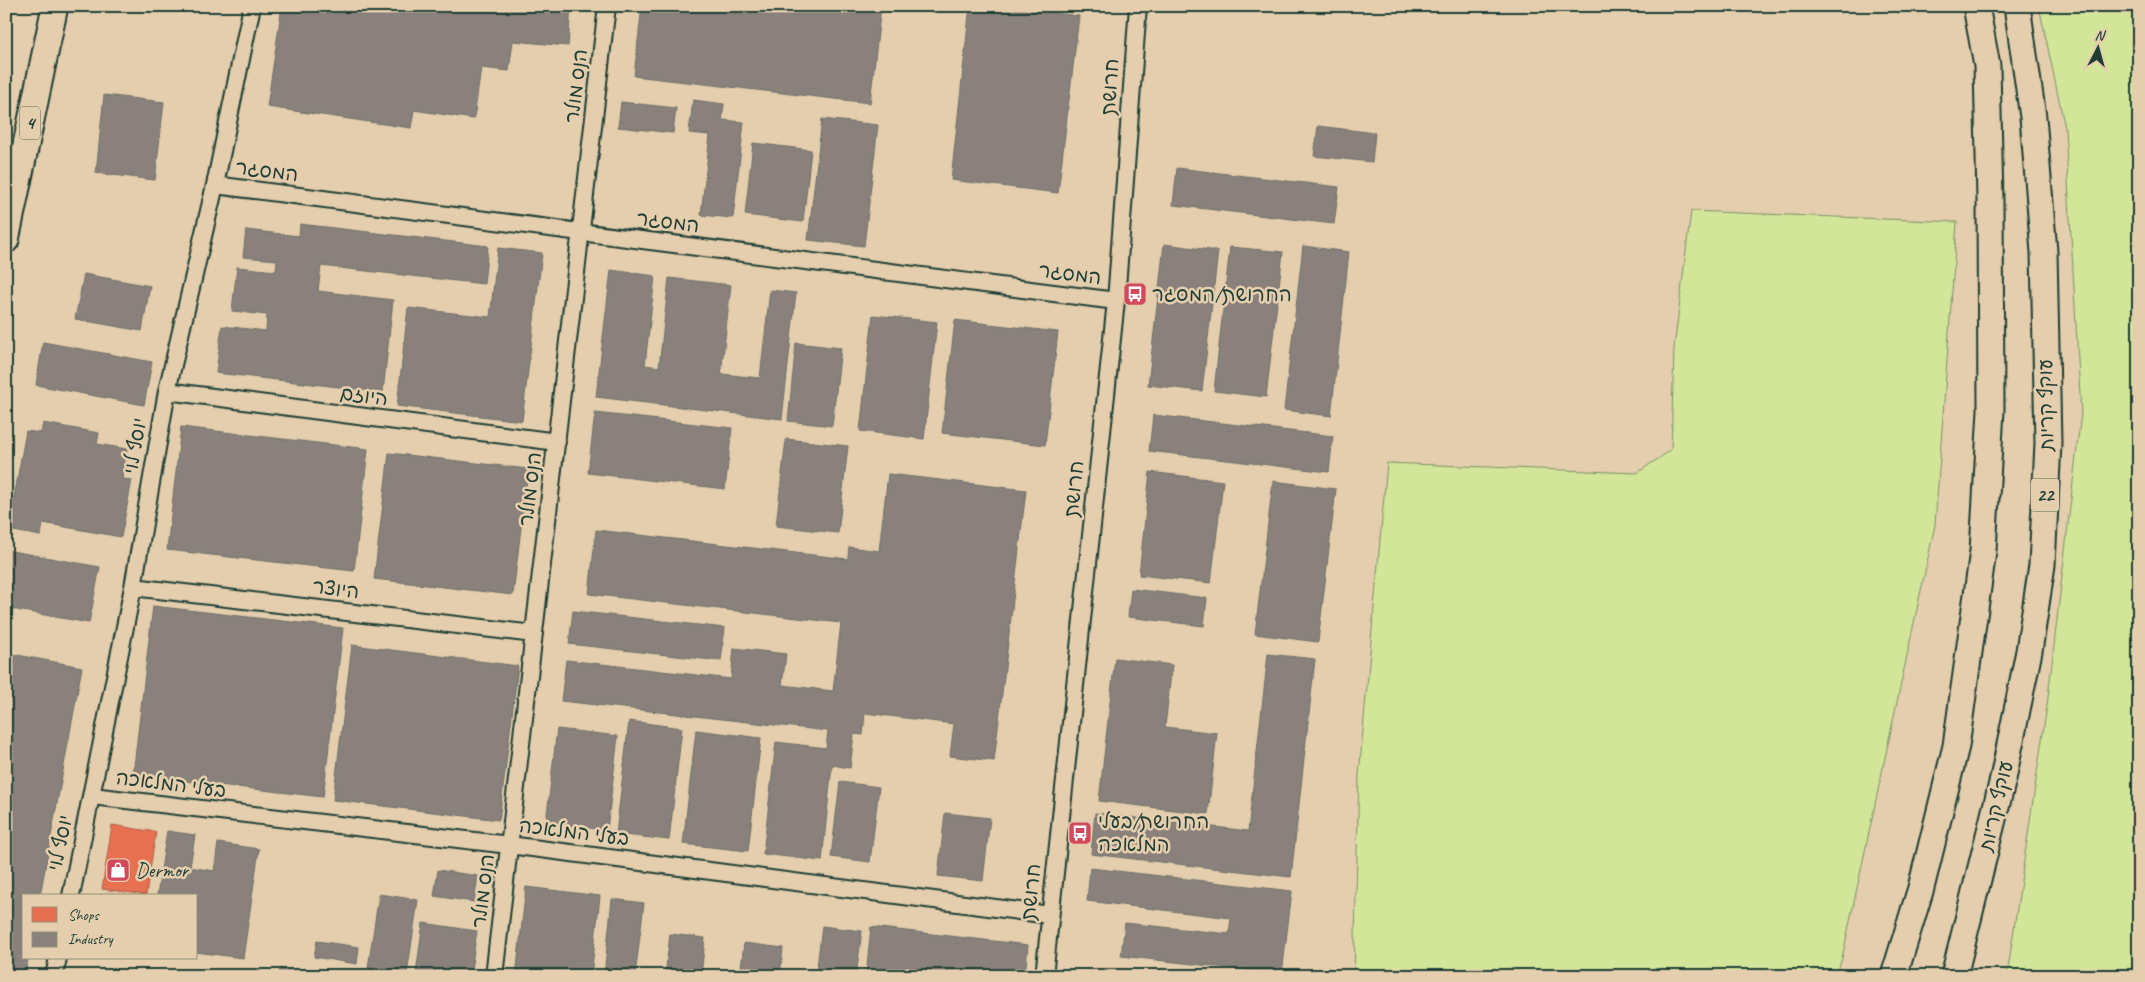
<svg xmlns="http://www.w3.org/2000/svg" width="2145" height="982" viewBox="0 0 2145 982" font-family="Caveat,'Playpen Sans Hebrew',sans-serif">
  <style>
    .green { fill: #d3e599; stroke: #799166 }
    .shops { fill: #e76f51; stroke: #ab6048 }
    .industry { fill: #8a817c; stroke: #6a6d66 }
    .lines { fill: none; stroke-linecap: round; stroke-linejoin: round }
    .minor-casing { stroke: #1f3d34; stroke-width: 20 }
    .highway-casing { stroke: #1f3d34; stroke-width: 29 }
    .minor { stroke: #e4cead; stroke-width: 16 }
    .highway { stroke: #e4cead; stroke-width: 25 }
    .labels { text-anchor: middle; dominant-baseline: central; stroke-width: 5; stroke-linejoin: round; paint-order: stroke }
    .shield { fill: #e4cead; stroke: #5a6858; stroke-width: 1 }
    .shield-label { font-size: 19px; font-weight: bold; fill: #1f3d34 }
    .street-label { font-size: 20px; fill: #1f3d34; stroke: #e4cead }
    .poi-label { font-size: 20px; fill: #1f3d34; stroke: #e4cead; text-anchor: start }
  </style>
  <rect width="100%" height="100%" fill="#e4cead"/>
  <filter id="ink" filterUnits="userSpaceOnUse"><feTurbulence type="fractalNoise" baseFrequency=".02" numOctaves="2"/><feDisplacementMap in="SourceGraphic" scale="10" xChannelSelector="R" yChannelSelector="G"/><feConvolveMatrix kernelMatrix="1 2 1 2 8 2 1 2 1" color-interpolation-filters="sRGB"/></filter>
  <g filter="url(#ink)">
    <path class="green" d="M2039,6H2139V976H2007L2047,706L2081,413L2065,128Z
      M1691,211L1957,222L1935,525L1842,958L1836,976H1354L1359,775L1387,463L1637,473L1671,450L1674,349Z"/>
    <path class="shops" d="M112,825L156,832L146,895L102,889Z"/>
    <path class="industry" d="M282,6H571L568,46L513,41L509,71L481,68L474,119L414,110L411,128L267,107Z
      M642,6H881L870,103L634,76Z
      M970,6H996L1079,16L1058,193L951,180Z
      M104,95L164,102L155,180L96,173Z
      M693,100L724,104L722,120L744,122L733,218L701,215L710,135L689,133Z
      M621,102L676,108L673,133L618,127Z
      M822,119L878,125L864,246L808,240Z
      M1318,126L1375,133L1372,162L1314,156Z
      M753,143L811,150L803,222L745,215Z
      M1177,168L1339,187L1334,224L1173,205Z
      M300,224L488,246L484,284L321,266L318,291L393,300L383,392L216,373L222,326L266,331L267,315L232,311L237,267L276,271L277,260L243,257L246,230L299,236Z
      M1164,244L1218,251L1202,391L1148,385Z
      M1303,246L1349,252L1331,416L1284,410Z
      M1230,247L1283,252L1266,397L1214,391Z
      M498,248L542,253L522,421L397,406L408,308L490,317Z
      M611,270L655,276L645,365L659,367L669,278L731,285L721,374L760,378L770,290L796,293L782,419L596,397Z
      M84,274L150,286L142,331L75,319Z
      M873,315L937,322L924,439L860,431Z
      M955,320L1058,332L1045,445L942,433Z
      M43,342L152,362L144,405L36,385Z
      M796,343L841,348L832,426L788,421Z
      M595,413L732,428L725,489L588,473Z
      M1153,415L1333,436L1329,472L1149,451Z
      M43,423L99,433L97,444L127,449L122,479L132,480L121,537L43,523L41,536L8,530L26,431L41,433Z
      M181,427L368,449L354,571L167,550Z
      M786,439L848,446L838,533L776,526Z
      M389,453L528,469L513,595L374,579Z
      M1150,472L1223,481L1211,583L1139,575Z
      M888,474L1026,490L994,761L950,756L954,724L865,713L863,735L854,734L850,768L832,765L822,861L763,854L776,742L826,748L828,731L561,701L566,660L731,679L734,648L786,654L782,685L833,691L841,623L589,594L596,530L848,559L849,547L879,551Z
      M1273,481L1336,489L1318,642L1255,634Z
      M6,550L100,567L89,623L6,608Z
      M1131,589L1207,598L1204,626L1128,617Z
      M153,606L343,628L323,797L133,775Z
      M573,611L725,628L721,661L569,644Z
      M352,645L518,666L499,820L333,800Z
      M6,653L82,667L40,896H24V958H28L25,976H6Z
      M1268,654L1315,659L1291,877L1091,854L1095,813L1248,831Z
      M1115,658L1172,665L1165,727L1217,733L1208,814L1099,801Z
      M629,721L682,728L669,840L616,834Z
      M557,729L618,736L607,830L546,823Z
      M696,730L761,738L748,851L683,844Z
      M840,782L879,787L870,862L831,857Z
      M945,813L990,818L983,881L938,876Z
      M167,831L195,835L190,867L214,871L218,843L259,849L243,958L196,952V896H157Z
      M1090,868L1292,891L1282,974L1121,956L1125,923L1229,934L1231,918L1087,901Z
      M438,870L478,876L474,902L434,896Z
      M526,887L600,896L591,976H516Z
      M379,894L418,900L407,974L368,968Z
      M612,899L644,903L635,976H604Z
      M423,923L477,931L470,976L416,973Z
      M822,926L862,931L856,976H816Z
      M871,927L1028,945L1025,976H866Z
      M670,934L705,938L701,976H665Z
      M317,941L359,947L357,964L314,957Z
      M744,943L783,948L780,976H740Z
      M280,969L327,976H279Z"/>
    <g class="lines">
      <g class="minor-casing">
        <path id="minor" d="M215,185L1116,301
          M167,391L557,442
          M133,587L534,634
          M92,796L509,845L1050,915
          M71,896L133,587L167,391L215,185L252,6
          M54,976L58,958
          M494,976L607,6
          M1044,976L1116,301L1138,6"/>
      </g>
      <g class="highway-casing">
        <path id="highway" d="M6,240L55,6
          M1894,976L1921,888L1956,746L1983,551L1991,410L1990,201L1987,66L1976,6
          M1954,976L2003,779L2029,651L2042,565L2048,443L2044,252L2033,117L2017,6"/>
      </g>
      <use href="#minor" class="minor"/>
      <use href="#highway" class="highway"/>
    </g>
  </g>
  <defs>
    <g id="bus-square" transform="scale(1.25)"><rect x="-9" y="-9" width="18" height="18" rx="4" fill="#d1495b" stroke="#e4cead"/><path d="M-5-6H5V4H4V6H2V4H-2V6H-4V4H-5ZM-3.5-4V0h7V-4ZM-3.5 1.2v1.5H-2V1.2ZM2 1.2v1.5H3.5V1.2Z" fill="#fff"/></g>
    <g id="shop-square" transform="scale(1.25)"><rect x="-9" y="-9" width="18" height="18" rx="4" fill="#d1495b" stroke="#e4cead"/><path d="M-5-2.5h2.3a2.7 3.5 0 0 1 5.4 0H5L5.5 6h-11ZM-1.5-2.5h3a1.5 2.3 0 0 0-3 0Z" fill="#fff"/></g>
  </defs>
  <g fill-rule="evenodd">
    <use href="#bus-square" x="1135" y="294"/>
    <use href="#bus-square" x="1080" y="833"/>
    <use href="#shop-square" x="118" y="870"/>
  </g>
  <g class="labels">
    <g class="shield">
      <rect x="20" y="106.5" width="20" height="33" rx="4"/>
      <rect x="2031" y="478.5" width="28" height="33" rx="4"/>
    </g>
    <g class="shield-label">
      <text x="30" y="123">4</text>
      <text x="2045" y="495">22</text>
    </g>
    <g class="street-label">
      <text transform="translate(576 86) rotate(-83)">הנס מולר</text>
      <text transform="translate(1110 87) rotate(-86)">חרושת</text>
      <text transform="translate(267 171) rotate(7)">המסגר</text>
      <text transform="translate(668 222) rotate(7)">המסגר</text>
      <text transform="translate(1070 274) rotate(7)">המסגר</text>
      <text transform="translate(364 396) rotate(7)">היוזם</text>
      <text transform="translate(2046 405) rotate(-91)">עוקף קריות</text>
      <text transform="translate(135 446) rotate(-80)">יוסף לוי</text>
      <text transform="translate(530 489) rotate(-83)">הנס מולר</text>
      <text transform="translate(1074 489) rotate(-84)">חרושת</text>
      <text transform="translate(336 589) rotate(7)">היוצר</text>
      <text transform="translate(171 784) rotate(7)">בעלי המלאכה</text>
      <text transform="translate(1996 806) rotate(-77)">עוקף קריות</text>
      <text transform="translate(574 832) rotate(7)">בעלי המלאכה</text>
      <text transform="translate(60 843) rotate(-78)">יוסף לוי</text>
      <text transform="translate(483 891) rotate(-83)">הנס מולר</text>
      <text transform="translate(1031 892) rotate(-84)">חרושת</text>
    </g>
    <g class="poi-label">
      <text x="1152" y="294">החרושת/המסגר</text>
      <text x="1098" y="821">החרושת/בעלי<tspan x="1098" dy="23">המלאכה</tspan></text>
      <text x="136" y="870">Dermor</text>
    </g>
  </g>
  <rect width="2145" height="982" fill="none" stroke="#e4cead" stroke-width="25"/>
  <rect x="12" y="12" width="2120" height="957" fill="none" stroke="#1f3d34" stroke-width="2" filter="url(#ink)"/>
  <rect x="22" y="894" width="175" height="65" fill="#e4cead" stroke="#95947d"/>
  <rect x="32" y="907" width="25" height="15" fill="#e76f51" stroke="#95947d"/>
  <text x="68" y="920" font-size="15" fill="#1f3d34">Shops</text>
  <rect x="32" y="932" width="25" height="15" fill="#8a817c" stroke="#95947d"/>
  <text x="68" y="944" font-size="15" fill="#1f3d34">Industry</text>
  <g transform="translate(2098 48) rotate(6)" stroke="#e4cead" stroke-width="4" paint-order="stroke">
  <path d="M0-4L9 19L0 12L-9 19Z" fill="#1f3d34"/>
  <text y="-8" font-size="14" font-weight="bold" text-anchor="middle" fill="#1f3d34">N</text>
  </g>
</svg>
